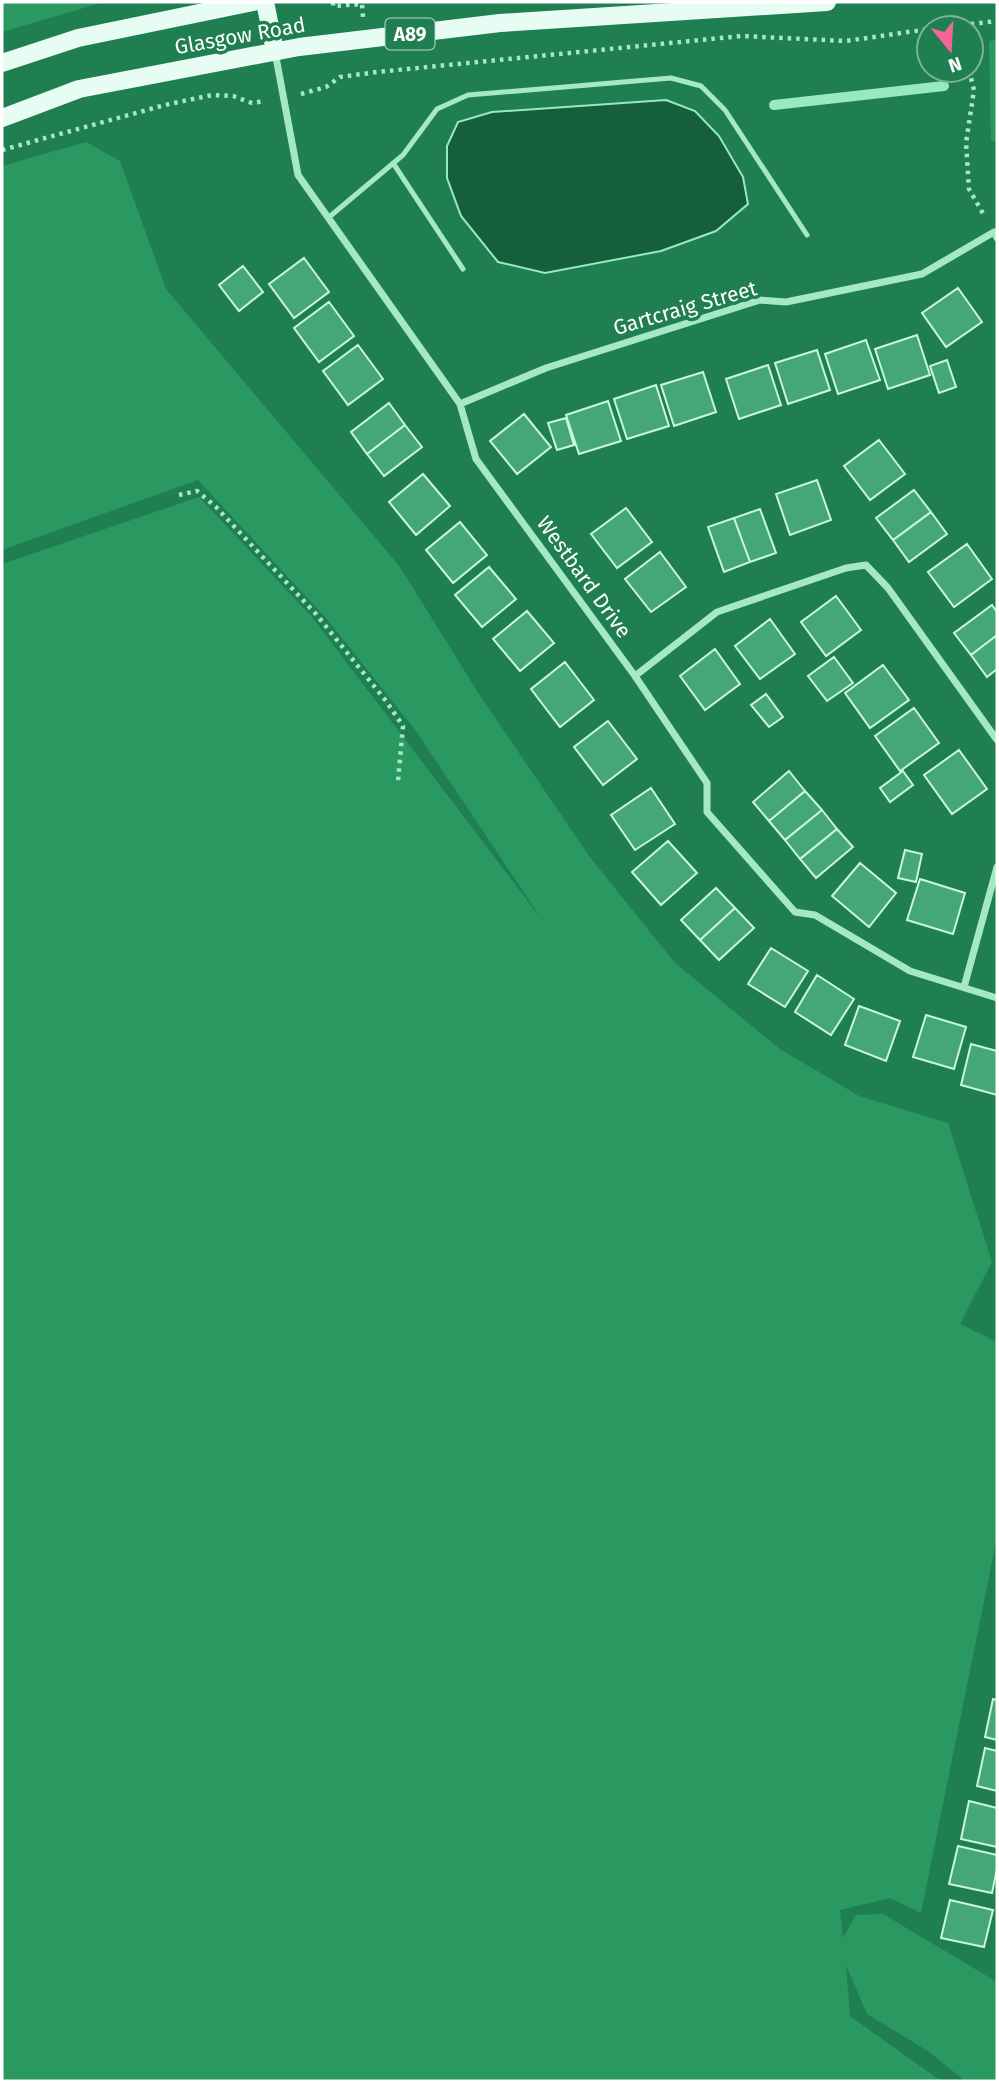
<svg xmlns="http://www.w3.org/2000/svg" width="999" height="2083" viewBox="0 0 999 2083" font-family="'Fira Sans',sans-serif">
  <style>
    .green { fill: #2a9861 }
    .water { fill: #165f3c; stroke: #98e9c0; stroke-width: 2 }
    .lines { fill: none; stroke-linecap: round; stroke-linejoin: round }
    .stream { stroke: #98e9c0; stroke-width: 10 }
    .building { fill: #45a776; stroke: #c9f6df; stroke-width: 2 }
    .path { stroke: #a5e8c6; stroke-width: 4.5; stroke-dasharray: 3.5 5; stroke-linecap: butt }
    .lane { stroke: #a5e8c6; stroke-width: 5 }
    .street { stroke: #a5e8c6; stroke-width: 7 }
    .primary { stroke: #e7fdf4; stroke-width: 18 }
    .labels { text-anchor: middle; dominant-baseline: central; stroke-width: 7; stroke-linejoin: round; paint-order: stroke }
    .shield { fill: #207f51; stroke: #bcd9cb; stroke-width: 2 }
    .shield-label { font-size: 19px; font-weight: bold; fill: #fff }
    .street-label { font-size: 21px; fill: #fff; stroke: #207f51 }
  </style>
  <rect width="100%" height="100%" fill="#207f51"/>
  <path class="green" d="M2,2H104L2,32Z
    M997,40V141H991L989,41Z
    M86,142L120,161L166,289L400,567L477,691L589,856L675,963L780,1049L859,1096L948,1123L992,1262L960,1324L997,1342V1537L921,1913L890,1898L840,1910L843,1938L856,1915L883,1914L997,1982V2081H965L928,2051L867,2014L846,1965L850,2016L941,2081H2V564L199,497L312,617L543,921L416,731L326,618L198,480L2,550V166Z"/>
  <path class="water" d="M666,100L695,111L719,136L743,177L748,204L716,231L661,251L545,273L498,262L461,216L447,178V146L458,122L492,112Z"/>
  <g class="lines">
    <path class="stream" d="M774,105L944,86"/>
  </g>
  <path class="building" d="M304,258L329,292L294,318L269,284Z
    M243,266L263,292L239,311L219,285Z
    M958,288L982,322L946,347L922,313Z
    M329,302L354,336L319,362L294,328Z
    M917,335L930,375L888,389L875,349Z
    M866,340L880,380L838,394L825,354Z
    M358,345L383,379L348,405L323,371Z
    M817,350L830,390L788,404L775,363Z
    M947,360L956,387L939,393L930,366Z
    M768,365L781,405L739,419L726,379Z
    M703,372L716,412L674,426L661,385Z
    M656,385L669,426L627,439L614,399Z
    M608,401L621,441L579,454L566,415Z
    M389,403L405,425L367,454L351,432Z
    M524,414L551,447L517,474L490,441Z
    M566,418L574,445L557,450L548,423Z
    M405,425L422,447L384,476L367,454Z
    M879,440L905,474L870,500L844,466Z
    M423,474L450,506L416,535L389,502Z
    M817,480L831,520L790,535L776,494Z
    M914,490L931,512L893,540L876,518Z
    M626,508L652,542L617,568L591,534Z
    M760,509L776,553L750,562L734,518Z
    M931,512L947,534L909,562L893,540Z
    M734,518L750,562L724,572L708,527Z
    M460,522L487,555L453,583L426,550Z
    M967,544L992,579L954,607L928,572Z
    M660,552L686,587L651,612L625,579Z
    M489,567L516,599L482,627L455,595Z
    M836,596L861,630L826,656L801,622Z
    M992,605L997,612V635L971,655L954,633Z
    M527,611L554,643L520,671L493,639Z
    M770,619L795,654L760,679L735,646Z
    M997,635V669L987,677L971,655Z
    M715,649L740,684L705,710L680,676Z
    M834,657L853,683L827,701L808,676Z
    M565,662L594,700L560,727L531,689Z
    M883,665L909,700L870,728L845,693Z
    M766,694L783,717L769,727L751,705Z
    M914,708L939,743L900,771L875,736Z
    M608,721L637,759L603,785L574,747Z
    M959,750L987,789L952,814L924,775Z
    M789,771L805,791L769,821L753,802Z
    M903,771L913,785L890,802L880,788Z
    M651,788L675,824L635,850L611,815Z
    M805,791L822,810L785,840L769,821Z
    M822,810L837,829L800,859L785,840Z
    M837,829L853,847L816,878L800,859Z
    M668,841L697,873L661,905L632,872Z
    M905,850L922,854L916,882L898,878Z
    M860,863L896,893L869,927L832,896Z
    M920,879L965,893L953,934L907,920Z
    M716,888L735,908L700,940L681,920Z
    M735,908L754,928L719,960L700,940Z
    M771,948L808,971L785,1007L748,984Z
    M817,975L854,999L831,1035L795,1012Z
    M859,1006L900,1021L886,1061L845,1045Z
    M926,1015L966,1027L954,1069L913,1057Z
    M971,1044L997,1051V1095L961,1085Z
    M993,1699L997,1700V1740L985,1737Z
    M985,1748L997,1751V1791L977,1786Z
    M969,1801L997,1808V1847L961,1839Z
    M958,1846L997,1855V1869L992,1893L949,1884Z
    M950,1900L993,1910L984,1947L941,1938Z"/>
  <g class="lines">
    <path class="path" d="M333,2V6L362,4L363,17
      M937,28L997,21
      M969,70L974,90L966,143L969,189L985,217
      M301,94L326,87L340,77L377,72L741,36L846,41L929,29
      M2,150L165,105L212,95L233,96L252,103L265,101
      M179,495L197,491L216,507L316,614L386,701L403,726L398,781"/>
    <path class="lane" d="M393,163L463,269
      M328,218L403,155L437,109L468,95L671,78L701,86L725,110L807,235"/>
    <path class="street" d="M275,52L298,175L460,404L476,459L635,676L707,783V812L795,912L815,915L910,971L997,998
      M460,404L546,368L760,300L786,302L922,274L994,232L997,238
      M635,676L717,612L846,568L866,565L888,588L997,740
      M964,987L997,867"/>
    <path class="primary" d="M265,2L275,51
      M2,63L78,38L253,2
      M2,118L79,89L299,47L500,23L827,2"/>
  </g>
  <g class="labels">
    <rect class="shield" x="385.5" y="18.5" width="49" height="31" rx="5"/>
    <g class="shield-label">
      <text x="410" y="34">A89</text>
    </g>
    <g class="street-label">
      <text transform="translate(240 36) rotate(-10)">Glasgow Road</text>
      <text transform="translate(685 308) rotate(-16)">Gartcraig Street</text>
      <text transform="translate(584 577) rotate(54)">Westbard Drive</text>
    </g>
  </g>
  <rect width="999" height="2083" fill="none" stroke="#ffffff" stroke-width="7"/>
  <g transform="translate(950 49) rotate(162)"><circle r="33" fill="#207f51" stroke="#79b297" stroke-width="2"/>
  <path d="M0-5L12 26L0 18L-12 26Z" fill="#f56696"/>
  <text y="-10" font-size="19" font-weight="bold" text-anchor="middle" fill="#ffffff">N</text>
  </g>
</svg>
